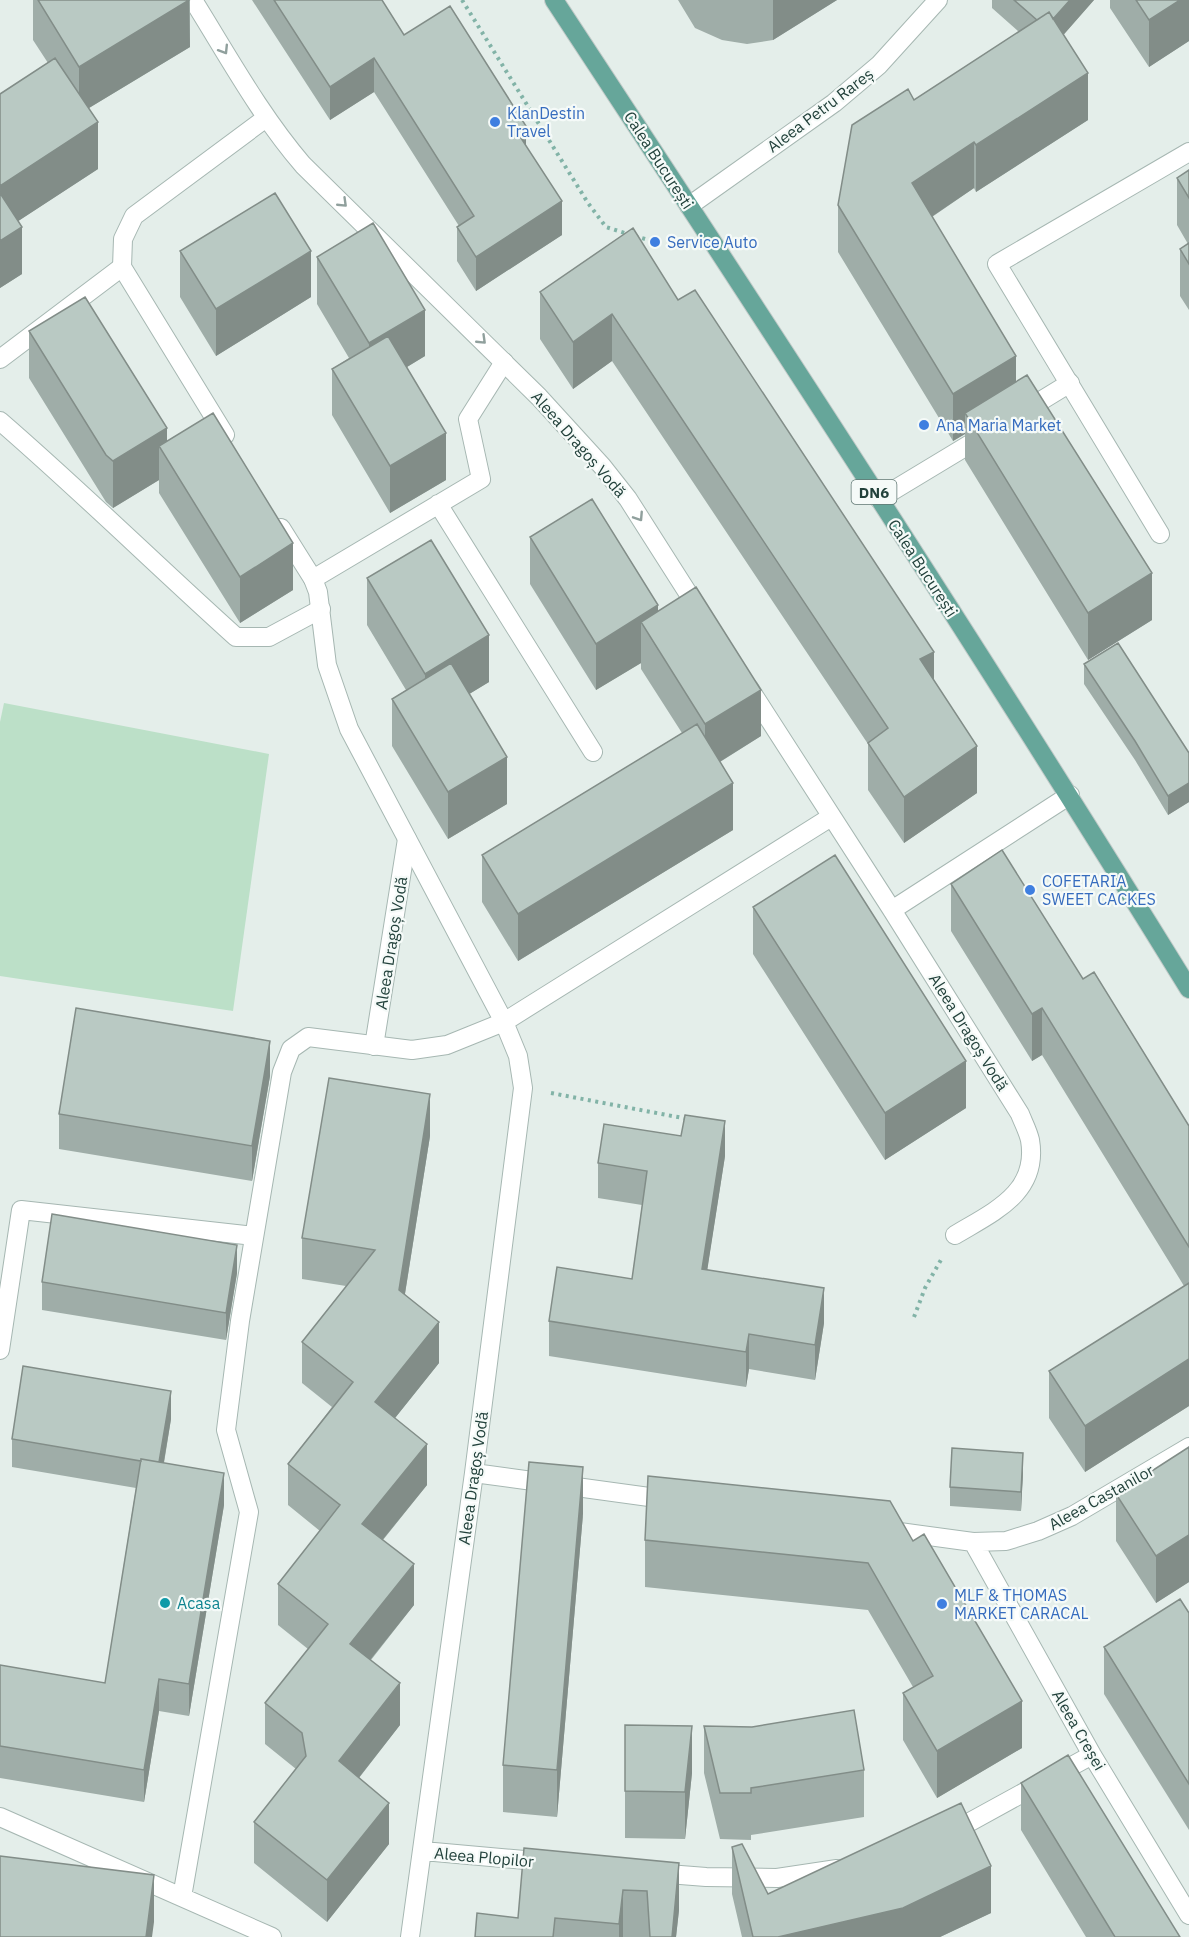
<svg xmlns="http://www.w3.org/2000/svg" width="1189" height="1937" viewBox="0 0 1189 1937" font-family="'IBM Plex Sans',sans-serif">
  <style>
    .green { fill: #bce0c8 }
    .lines { fill: none; stroke-linecap: round; stroke-linejoin: round }
    .lane-casing { stroke: #a6b7b2; stroke-width: 20 }
    .street-casing { stroke: #a6b7b2; stroke-width: 20 }
    .primary-casing { stroke: #c1cac8; stroke-width: 20 }
    .path { stroke: #82b3a7; stroke-width: 4; stroke-dasharray: 3 4.5; stroke-linecap: butt }
    .lane { stroke: #fff; stroke-width: 18 }
    .street { stroke: #fff; stroke-width: 18 }
    .primary { stroke: #66a69a; stroke-width: 18 }
    .wall { fill: #9fada8 }
    .shaded-wall { fill: #828d88 }
    .building { fill: #b9c9c3; stroke: #828d88; stroke-width: 1.5 }
    .oneway { stroke: #90a09d }
    .shop-dot { fill: #3f7fe0; stroke: #f5faf8; stroke-width: 2 }
    .culture-dot { fill: #0f9aa8; stroke: #f5faf8; stroke-width: 2 }
    .labels { text-anchor: middle; dominant-baseline: central; stroke-width: 4.5; stroke-linejoin: round; paint-order: stroke }
    .shield { fill: #f5faf8; stroke: #617874; stroke-width: 1.5 }
    .shield-label { font-size: 15px; font-weight: bold; fill: #22413b }
    .street-label { font-size: 16px; fill: #22413b; stroke: #f5faf8 }
    .shop-label { font-size: 16px; fill: #366cbe; stroke: #f5faf8; text-anchor: start }
    .culture-label { font-size: 16px; fill: #0d838f; stroke: #f5faf8; text-anchor: start }
  </style>
  <rect width="100%" height="100%" fill="#e4eeea"/>
  <path class="green" d="M4,703L269,754L233,1011L0,976V722Z"/>
  <g class="lines">
    <g class="lane-casing">
      <path id="lane" d="M0,359L122,267
        M0,421C81,491 157,566 236,637H269L321,609
        M438,504L593,752
        M1160,534L997,264L1189,152
        M313,579L481,479L468,419L504,362
        M374,1046L407,839"/>
    </g>
    <g class="street-casing">
      <path id="street" d="M193,0C228,56 260,115 303,165L539,397L602,466L628,499L700,612
        M689,206L834,103L879,65L938,0
        M1021,413L1070,383
        M225,435L122,267L123,239L134,216L266,118
        M879,499L985,435
        M281,528L313,579L318,592L327,665L349,729L504,1022L518,1056L523,1088L474,1473L410,1937
        M749,688L892,910L1020,1114C1023,1122 1028,1131 1030,1140C1039,1193 993,1212 955,1235
        M892,910L1070,795
        M0,1350L21,1210L254,1236
        M474,1473L671,1500
        M885,1530L973,1542L1006,1541L1038,1531L1072,1516L1189,1447
        M973,1542L1092,1755L1189,1915
        M0,1817L272,1937
        M948,1834L1092,1755
        M423,1851L547,1862
        M655,1873L706,1877L777,1878L837,1869
        M182,1897L249,1512L226,1430L240,1321L282,1072L291,1049L308,1037L412,1050L447,1045L504,1022L831,817"/>
    </g>
    <g class="primary-casing">
      <path id="primary" d="M554,0C769,327 983,655 1189,989"/>
    </g>
    <path class="path" d="M462,0L588,203L606,227L628,234
      M635,236L655,242
      M551,1093L688,1119
      M914,1317L925,1288L942,1258"/>
    <use href="#lane" class="lane"/>
    <use href="#street" class="street"/>
    <use href="#primary" class="primary"/>
  </g>
  <path class="wall" d="M33,0H190V47L89,108L98,169L18,221L22,274L0,288V94L48,63L33,40Z
    M252,0H382L404,35L526,146L562,235L476,291L457,261V227L459,226L374,92L330,120Z
    M678,0H837L773,40L747,44L722,40L695,28Z
    M992,0H1094L1063,35L1088,120L976,192L974,188L932,217L1016,382L1152,620L1088,660L965,460V434L953,441L838,252V205L914,100L1019,32L992,8Z
    M1110,0H1189V41L1149,67L1110,8Z
    M1189,170V310L1180,296V249L1188,244L1177,225V178Z
    M180,251L311,297L216,356L180,297Z
    M317,257L425,356L407,367L446,480L390,513L332,415V369L349,358L317,304Z
    M540,292L678,300L934,680L977,793L904,843L868,790V744L612,361L573,389L540,339Z
    M29,331L167,441L293,590L240,623L159,493V480L113,508L106,502L29,378Z
    M530,537L658,611L761,736L720,762L733,830L518,961L482,902V855L682,733L641,669V663L596,690L530,584Z
    M367,578L489,682L469,694L507,804L448,839L392,746V699L406,690L367,625Z
    M1084,664L1189,753V802L1168,815L1135,760L1084,684Z
    M951,884L1083,979L1189,1126V1406L1085,1472L1049,1418V1371L1184,1286L1042,1055L1032,1061L951,931Z
    M753,907L966,1108L885,1160L753,954Z
    M270,1076L252,1181L59,1149V1114Z
    M430,1136L405,1294L439,1363L395,1418L427,1485L383,1540L414,1605L371,1660L400,1725L359,1778L389,1844L327,1922L254,1863V1822L296,1769L265,1744V1703L308,1649L278,1625V1584L320,1531L288,1505V1464L332,1407L302,1383V1342L346,1286L302,1279V1238Z
    M725,1156L707,1270L824,1323L815,1380L749,1369L746,1387L549,1356V1321L632,1279L642,1205L598,1198V1163Z
    M237,1273L226,1340L42,1310V1282Z
    M171,1419L164,1463L224,1505L189,1716L159,1711L144,1802L0,1778V1665L105,1683L136,1488L12,1467V1439Z
    M1189,1447V1582L1156,1603L1116,1541V1494Z
    M1023,1472L1021,1511L950,1506V1487Z
    M890,1501L1022,1748L937,1798L903,1740V1693L913,1687L868,1610L645,1587V1540Z
    M583,1514L557,1817L503,1812V1765Z
    M1189,1613V1830L1104,1694V1647Z
    M625,1725L692,1773L685,1839L625,1838Z
    M704,1726L864,1770V1817L751,1835V1840L720,1839L704,1773Z
    M1021,1783L1180,1937H1086L1021,1830Z
    M732,1847L768,1894L991,1913L940,1937H742L732,1894Z
    M679,1863V1910L676,1937H475L518,1918Z"/>
  <path class="shaded-wall" d="M189,0L190,47L79,114V67Z
    M773,0H837L773,40Z
    M1070,0H1094L1045,56V28Z
    M1180,0H1189V41L1149,67V20Z
    M374,58V92L330,120V87Z
    M1088,73V120L976,192V145Z
    M98,122V169L0,233V186Z
    M526,126V160L517,132Z
    M974,142V188L912,230V183Z
    M562,201V235L476,291V257Z
    M22,227V274L0,288V241Z
    M311,251V297L216,356V309Z
    M425,310V356L369,390V343Z
    M612,314V361L573,389V342Z
    M1016,356V403L965,413V434L953,441V394Z
    M167,428V458L159,446V480L113,508V461Z
    M446,433V480L390,513V466Z
    M293,543V590L240,623V577Z
    M1152,573V620L1088,660V613Z
    M658,605V650L641,622V663L596,690V644Z
    M489,635V682L425,721V674Z
    M934,652V698L920,659Z
    M761,690V736L705,771V724Z
    M977,746V793L904,843V797Z
    M507,757V804L448,839V792Z
    M733,783V830L518,961V914Z
    M1189,783V802L1168,815V796Z
    M1042,1008V1055L1032,1061V1014Z
    M270,1041V1076L252,1181V1146Z
    M966,1061V1108L885,1160V1113Z
    M430,1094V1136L399,1331V1290Z
    M725,1121V1156L702,1304V1269Z
    M237,1245V1273L226,1340V1313Z
    M824,1288V1323L815,1380V1345Z
    M439,1322V1363L375,1443V1402Z
    M749,1334V1369L746,1387V1352Z
    M1189,1359V1406L1085,1472V1426Z
    M171,1391V1419L159,1491V1464Z
    M427,1444V1485L362,1565V1524Z
    M1023,1453V1472L1021,1511V1492Z
    M583,1467V1514L557,1817V1770Z
    M224,1473V1505L189,1716V1684Z
    M1189,1535V1582L1156,1603V1556Z
    M414,1564V1605L350,1685V1644Z
    M159,1679V1711L144,1802V1770Z
    M400,1683V1725L339,1803V1761Z
    M1022,1701V1748L937,1798V1751Z
    M692,1726V1773L685,1839V1792Z
    M389,1803V1844L327,1922V1880Z
    M679,1863V1910L676,1937H672Z
    M991,1866V1913L940,1937H778Z
    M154,1875V1922L152,1937H146Z
    M623,1890V1937H619V1924Z"/>
  <path class="building" d="M38,0H189L79,67Z
    M274,0H382L404,35L450,6L526,126L517,132L562,201L476,257L457,227L474,216L374,58L330,87Z
    M1014,0H1070L1053,19L1049,12L1037,20Z
    M1136,0H1180L1149,20Z
    M1049,12L1088,73L976,145L974,142L912,183L1016,356L953,394L838,205L852,125L908,89L914,100Z
    M55,58L98,122L0,186V94Z
    M1189,170V198L1177,178Z
    M0,193L22,227L0,241Z
    M275,193L311,251L216,309L180,251Z
    M373,223L425,310L369,343L317,257Z
    M633,228L678,300L695,290L934,652L920,659L977,746L904,797L868,743L888,728L612,314L573,342L540,292Z
    M1189,243V264L1180,249Z
    M85,297L167,428L113,461L106,455L29,331Z
    M388,336L446,433L390,466L332,369Z
    M1027,375L1152,573L1088,613L965,413Z
    M213,413L293,543L240,577L159,446Z
    M592,499L658,605L596,644L530,537Z
    M431,540L489,635L425,674L367,578Z
    M696,587L761,690L705,724L641,622Z
    M1118,643L1189,753V783L1168,796L1135,741L1084,664Z
    M451,663L507,757L448,792L392,699Z
    M697,724L733,783L518,914L482,855Z
    M1002,850L1083,979L1094,972L1189,1126V1247L1042,1008L1032,1014L951,884Z
    M835,855L966,1061L885,1113L753,907Z
    M76,1008L270,1041L252,1146L59,1114Z
    M329,1078L430,1094L399,1290L439,1322L375,1402L427,1444L362,1524L414,1564L350,1644L400,1683L339,1761L389,1803L327,1880L254,1822L306,1756L302,1733L265,1703L328,1624L278,1584L340,1505L288,1464L353,1382L302,1342L375,1250L302,1238Z
    M685,1115L725,1121L702,1269L824,1288L815,1345L749,1334L746,1352L549,1321L557,1267L632,1279L647,1171L598,1163L604,1124L681,1136Z
    M52,1214L237,1245L226,1313L42,1282Z
    M1189,1283V1359L1085,1426L1049,1371Z
    M23,1366L171,1391L159,1462L141,1459V1461L12,1439Z
    M1189,1447V1535L1156,1556L1116,1494Z
    M952,1448L1023,1453L1021,1492L950,1487Z
    M141,1459L224,1473L189,1684L159,1679L144,1770L0,1746V1665L105,1683Z
    M529,1462L583,1467L557,1770L503,1765Z
    M648,1476L890,1501L913,1541L924,1534L1022,1701L937,1751L903,1693L933,1676L868,1563L645,1540Z
    M1180,1599L1189,1613V1784L1104,1647Z
    M854,1710L864,1770L751,1788V1793H720L704,1726L752,1727Z
    M625,1725L692,1726L685,1792L625,1791Z
    M1068,1755L1180,1937H1115L1021,1783Z
    M961,1803L991,1866L903,1908L778,1937H753L732,1847L742,1844L768,1894Z
    M524,1848L679,1863L672,1937H650L647,1891L623,1890L619,1924L555,1918L553,1937H475L477,1913L518,1918Z
    M0,1856L154,1875L146,1937H0Z"/>
  <defs><path id="oneway-chevron" d="M-2-3.5L2.5 0L-2 3.5" fill="none" stroke-width="1.6" stroke-linecap="round" stroke-linejoin="round" transform="scale(1.5)"/></defs>
  <g class="oneway">
    <use href="#oneway-chevron" transform="translate(224 50) rotate(58)"/>
    <use href="#oneway-chevron" transform="translate(343 203) rotate(44)"/>
    <use href="#oneway-chevron" transform="translate(482 340) rotate(44)"/>
    <use href="#oneway-chevron" transform="translate(639 517) rotate(57)"/>
  </g>
  <g class="shop-dot">
    <circle cx="495" cy="122" r="6"/>
    <circle cx="655" cy="242" r="6"/>
    <circle cx="924" cy="425" r="6"/>
    <circle cx="1030" cy="890" r="6"/>
    <circle cx="942" cy="1604" r="6"/>
  </g>
  <circle class="culture-dot" cx="165" cy="1603" r="6"/>
  <g class="labels">
    <rect class="shield" x="851.5" y="480" width="45" height="24" rx="4.5"/>
    <g class="shield-label">
      <text x="874" y="492">DN6</text>
    </g>
    <g class="street-label">
      <text transform="translate(820 110) rotate(-37)">Aleea Petru Rareș</text>
      <text transform="translate(659 160) rotate(57)">Calea București</text>
      <text transform="translate(579 444) rotate(49)">Aleea Dragoș Vodă</text>
      <text transform="translate(923 568) rotate(57)">Calea București</text>
      <text transform="translate(391 943) rotate(-81)">Aleea Dragoș Vodă</text>
      <text transform="translate(969 1032) rotate(58)">Aleea Dragoș Vodă</text>
      <text transform="translate(473 1478) rotate(-82)">Aleea Dragoș Vodă</text>
      <text transform="translate(1101 1497) rotate(-29)">Aleea Castanilor</text>
      <text transform="translate(1079 1730) rotate(60)">Aleea Creșei</text>
      <text transform="translate(484 1857) rotate(5)">Aleea Plopilor</text>
    </g>
    <g class="shop-label">
      <text x="507" y="113">KlanDestin<tspan x="507" dy="18">Travel</tspan></text>
      <text x="667" y="242">Service Auto</text>
      <text x="936" y="425">Ana Maria Market</text>
      <text x="1042" y="881">COFETARIA<tspan x="1042" dy="18">SWEET CACKES</tspan></text>
      <text x="954" y="1595">MLF &amp; THOMAS<tspan x="954" dy="18">MARKET CARACAL</tspan></text>
    </g>
    <g class="culture-label">
      <text x="177" y="1603">Acasa</text>
    </g>
  </g>
</svg>
